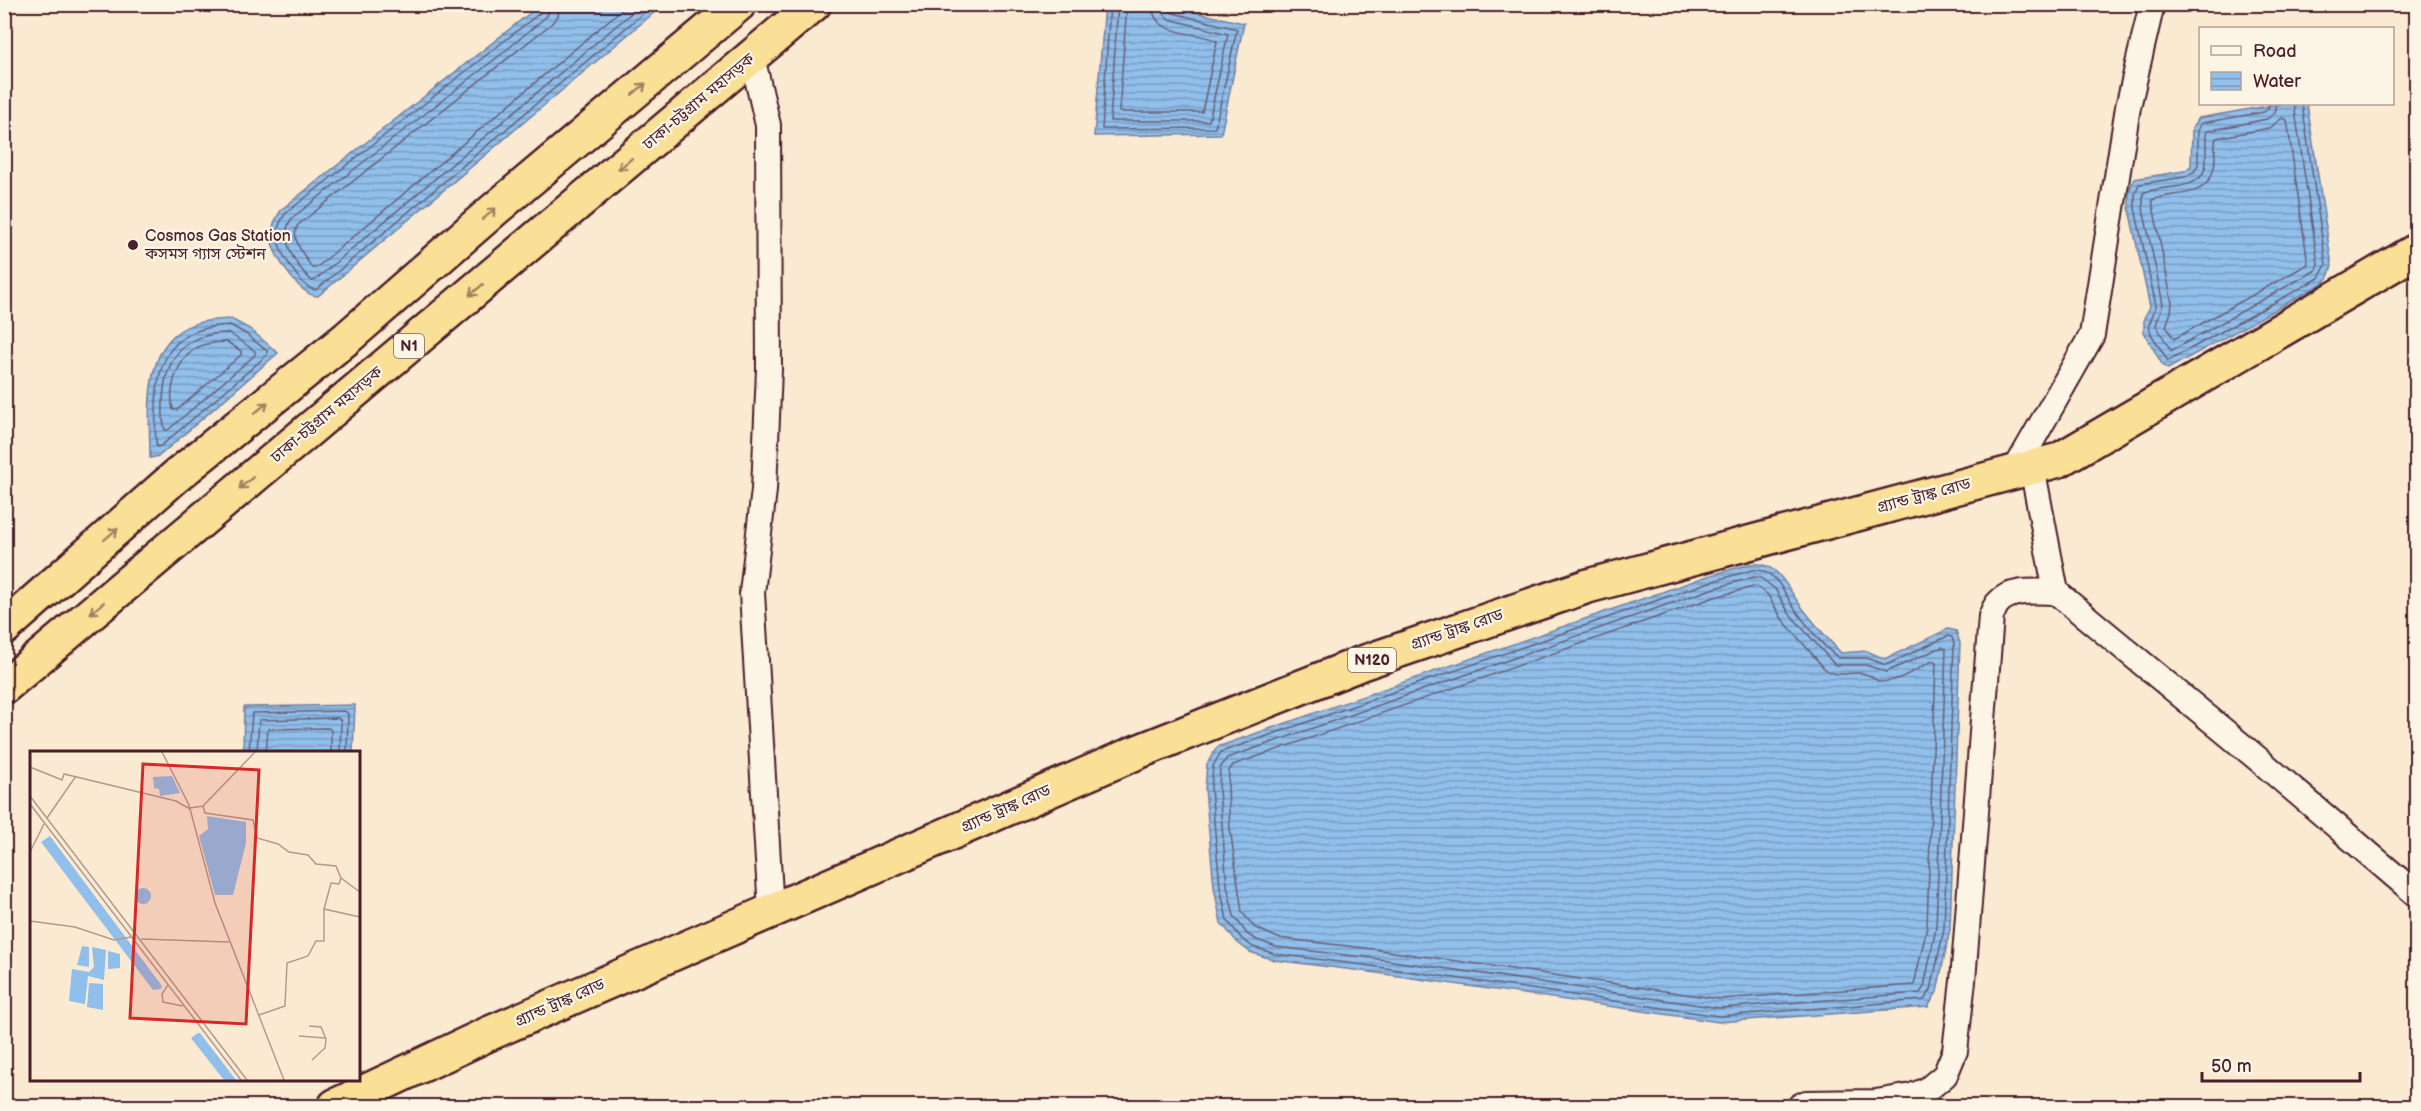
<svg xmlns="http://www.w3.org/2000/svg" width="2421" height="1111" viewBox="0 0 2421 1111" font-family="'Balsamiq Sans','Noto Sans Bengali',sans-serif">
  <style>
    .water { fill: url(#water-rules); stroke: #747f9e; stroke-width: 1.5 }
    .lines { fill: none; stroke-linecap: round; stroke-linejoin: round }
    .shore { stroke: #665f78; stroke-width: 1.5 }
    .minor-casing { stroke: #4a1f2b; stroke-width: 28 }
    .highway-casing { stroke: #4a1f2b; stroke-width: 38 }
    .minor { stroke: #fcf5e5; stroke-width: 24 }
    .highway { stroke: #fadf96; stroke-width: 33 }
    .oneway { stroke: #a27f60 }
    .poi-dot { fill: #4a1f2b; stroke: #fcf5e5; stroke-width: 2 }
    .labels { text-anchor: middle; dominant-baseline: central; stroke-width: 4.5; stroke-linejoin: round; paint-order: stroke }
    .shield { fill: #fcf5e5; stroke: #7f5f63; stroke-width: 1.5 }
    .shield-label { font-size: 15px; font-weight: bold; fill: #4a1f2b }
    .street-label { font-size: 16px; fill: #4a1f2b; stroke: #fcf5e5 }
    .poi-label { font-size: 16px; fill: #4a1f2b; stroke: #fcf5e5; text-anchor: start }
    .inset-road { fill: none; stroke: #b4998f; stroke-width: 1.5 }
    .view { fill: #d62828; fill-opacity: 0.15; stroke: #d62828; stroke-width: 3 }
    .inset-edge { fill: none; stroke: #4a1f2b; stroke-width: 3 }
  </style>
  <defs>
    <pattern id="water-rules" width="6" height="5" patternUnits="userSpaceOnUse" patternTransform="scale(1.5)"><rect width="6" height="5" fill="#90bfeb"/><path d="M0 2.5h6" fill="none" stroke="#789bbf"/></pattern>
  </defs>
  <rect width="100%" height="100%" fill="#faead2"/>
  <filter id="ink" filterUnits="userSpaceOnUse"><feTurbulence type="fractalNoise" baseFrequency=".0167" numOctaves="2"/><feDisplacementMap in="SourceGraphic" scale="12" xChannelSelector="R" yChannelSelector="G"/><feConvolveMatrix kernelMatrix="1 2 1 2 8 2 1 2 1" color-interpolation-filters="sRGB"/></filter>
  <g filter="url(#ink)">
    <path class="water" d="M540,5H663L318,296C301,297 272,254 272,240C271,227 275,219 282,209Z
      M1105,5H1162L1244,23L1221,134L1094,136Z
      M2279,104H2307L2332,266L2328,277L2323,283L2168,369L2163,366L2144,332V318L2150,307L2129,209C2129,198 2128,189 2134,179L2184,171L2191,166L2192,128L2199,118Z
      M231,319L250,329L278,353L159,456L150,458C150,414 140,342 194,324C205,320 219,320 231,319Z
      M1750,564C1779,561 1786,587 1801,606C1813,622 1827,638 1841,653L1867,651L1885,659L1948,629L1956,631L1960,643L1950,929L1937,992L1928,1007L1719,1022L1370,972L1274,960L1250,952L1238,943L1221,923L1214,887L1205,789L1207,764L1217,747L1708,576Z
      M355,705L353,752H243L244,707Z"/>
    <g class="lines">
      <path class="shore" d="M543,4L541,12L286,213C280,221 276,229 278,239C279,252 303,290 316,290L654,4
        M551,4L547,16L504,52L292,218C277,238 296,266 312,281L315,280L642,4
        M560,4L558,16L551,24L298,225C289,238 305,256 312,268H316L628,4
        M1110,4L1102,129L1215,128L1237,29L1173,13L1169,10V4
        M1118,4L1110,121H1209L1228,34L1169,19L1163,13L1161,4
        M1127,4L1119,112H1202L1217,41C1195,30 1153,38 1152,4
        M2269,104L2268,109L2264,112L2202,123L2198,130V164L2195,171L2185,177L2139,184L2135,194V208L2156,306L2149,325L2151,334L2168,361L2319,278L2326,265L2302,104
        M2277,104L2275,113L2267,119L2207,131C2204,142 2208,156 2205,168C2199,193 2160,184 2143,193V208L2163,304L2156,325L2171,351L2316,270L2318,264L2294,104
        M2282,118L2287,120L2308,264L2174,339L2166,326L2171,312L2172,303L2152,200C2172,191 2205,200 2213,171C2217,160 2213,148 2216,138L2270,128Z
        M230,325L246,334L267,351V355L161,446L157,447C154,436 156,421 156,410C156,357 174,327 230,325Z
        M229,333L255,351V355L168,430H165C162,422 163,411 163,402C164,359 184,333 229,333Z
        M227,342L241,351V355L177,410H173C168,387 178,354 203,345C210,343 219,342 227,342Z
        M1752,570C1776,568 1783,592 1795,609C1805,623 1825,649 1839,658H1867L1886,665L1948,636L1952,637L1954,644L1944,929L1931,990L1924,1000L1719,1016L1371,966L1275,954L1253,947L1242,939L1227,920L1220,886L1211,789L1213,766L1221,752L1710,582Z
        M1754,577L1761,578L1775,589L1789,613L1835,665H1866L1886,672L1942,647L1946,649L1936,928L1924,987L1920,993L1720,1008L1372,958L1276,947L1257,940L1247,934L1234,916L1227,885L1219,790L1220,768L1227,758L1712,589Z
        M1757,586L1768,595L1782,619L1824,668C1838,680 1850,670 1865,674C1870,675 1874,679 1878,681C1895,685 1918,668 1932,661L1936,663L1927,927L1914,985L1720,999L1373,949L1278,938L1254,927L1242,912L1230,828L1228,789L1229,771L1233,765L1715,597Z
        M249,752L252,713L345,711L348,714L347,752
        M257,752L259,720L338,718L341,721L340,752
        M266,752L268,729L328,728L331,730V752"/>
      <g class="minor-casing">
        <path id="minor" d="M752,57L768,125L769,369L764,490L752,593L771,911
          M2032,467L2056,592L2258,759L2416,894
          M2014,472L2092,335L2128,107L2152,4
          M1800,1106L1806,1103L1876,1102L1912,1096L1927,1090L1945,1075L1955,1051L1963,981L1991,616C1993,612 1995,606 1998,603C2011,588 2039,592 2056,592"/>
      </g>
      <g class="highway-casing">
        <path id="highway" d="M4,628L175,477L347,338L495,209L739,4
          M4,687L814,4
          M335,1106L488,1034L1135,753L1362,663L1588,586L2059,460L2416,251"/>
      </g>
      <use href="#minor" class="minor"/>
      <use href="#highway" class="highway"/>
    </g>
    <defs><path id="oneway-shaft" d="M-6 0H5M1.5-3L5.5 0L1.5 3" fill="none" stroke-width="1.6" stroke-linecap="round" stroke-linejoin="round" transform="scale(1.5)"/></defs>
    <g class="oneway">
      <use href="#oneway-shaft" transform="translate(639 89) rotate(-40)"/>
      <use href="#oneway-shaft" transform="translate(625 164) rotate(140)"/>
      <use href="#oneway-shaft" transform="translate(489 214) rotate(-41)"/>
      <use href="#oneway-shaft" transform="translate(476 290) rotate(140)"/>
      <use href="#oneway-shaft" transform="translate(261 408) rotate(-39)"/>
      <use href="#oneway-shaft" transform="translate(246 483) rotate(140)"/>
      <use href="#oneway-shaft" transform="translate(111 534) rotate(-41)"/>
      <use href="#oneway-shaft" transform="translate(97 608) rotate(140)"/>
    </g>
  </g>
  <circle class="poi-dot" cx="133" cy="245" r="6"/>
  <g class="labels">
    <g class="shield">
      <rect x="394" y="334" width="30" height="24" rx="4.5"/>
      <rect x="1348" y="648" width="48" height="24" rx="4.5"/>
    </g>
    <g class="shield-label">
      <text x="409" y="346">N1</text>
      <text x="1372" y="660">N120</text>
    </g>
    <g class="street-label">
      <text transform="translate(699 102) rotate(-40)">ঢাকা-চট্টগ্রাম মহাসড়ক</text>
      <text transform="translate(327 415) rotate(-40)">ঢাকা-চট্টগ্রাম মহাসড়ক</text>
      <text transform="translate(1924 496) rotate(-15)">গ্র্যান্ড ট্রাঙ্ক রোড</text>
      <text transform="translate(1457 630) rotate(-19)">গ্র্যান্ড ট্রাঙ্ক রোড</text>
      <text transform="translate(1006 809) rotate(-24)">গ্র্যান্ড ট্রাঙ্ক রোড</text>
      <text transform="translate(560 1003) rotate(-24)">গ্র্যান্ড ট্রাঙ্ক রোড</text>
    </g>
    <g class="poi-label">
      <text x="145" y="236">Cosmos Gas Station<tspan x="145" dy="18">কসমস গ্যাস স্টেশন</tspan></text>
    </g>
  </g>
  <g transform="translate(30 751)">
    <rect width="330" height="330" fill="#faead2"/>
    <path d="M142,25L150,42L130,45L129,38L124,37L123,26ZM177,65L216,71V92L203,144H185L169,85L178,78ZM20,85L132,235L131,238L123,239L11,91ZM105 145a8 8 0 1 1 16 0a8 8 0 1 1-16 0ZM52,195L59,196V216L47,214ZM62,196L76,199L74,229L58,225L55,253L39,250L42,218L59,221L64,216ZM78,200L90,203V217L78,218ZM59,232L73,233V259L57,256ZM168,282H170L206,329H194L161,287Z" fill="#90bfeb"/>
    <path class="inset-road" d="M132,1L159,54L185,152L254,329M0,16L32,29L34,23L146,50L160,58M0,45L217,329M0,53L211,329M173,55L175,62L223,69L227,87L248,93L259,101L278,104L286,113L306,115L311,127L330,141M160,57L173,55L225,1M17,67L46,25M0,101L14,73M294,158L301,132L309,133L311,127M0,170L45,176L84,189L101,186M111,188L199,191M138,234L132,243L133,251L153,255M229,264L255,255L257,212L278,205L286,190H294V158L330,166M279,275L291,276L296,288L295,297L282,309M269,285L295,287"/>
    <path class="view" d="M113,13L229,19L216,273L100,267Z"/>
    <rect width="330" height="330" class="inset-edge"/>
  </g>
  <rect width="2421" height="1111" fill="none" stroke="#fcf5e5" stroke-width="24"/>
  <rect x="12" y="12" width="2397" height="1087" fill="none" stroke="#4a1f2b" stroke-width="2" filter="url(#ink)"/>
  <rect x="2199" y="27" width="195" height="78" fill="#fcf5e5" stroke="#b59f9b" stroke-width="1.5"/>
  <rect x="2211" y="46" width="30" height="9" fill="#fcf5e5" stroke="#b59f9b" stroke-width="1.5"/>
  <text x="2253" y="57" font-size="18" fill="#4a1f2b">Road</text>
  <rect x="2211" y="72" width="30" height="18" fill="url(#water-rules)" stroke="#b59f9b" stroke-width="1.5"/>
  <text x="2253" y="87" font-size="18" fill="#4a1f2b">Water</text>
  <path d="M2202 1072v9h158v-9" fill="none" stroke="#4a1f2b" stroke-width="3"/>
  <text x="2211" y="1072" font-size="18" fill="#4a1f2b" stroke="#fcf5e5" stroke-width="4.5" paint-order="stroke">50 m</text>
</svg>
